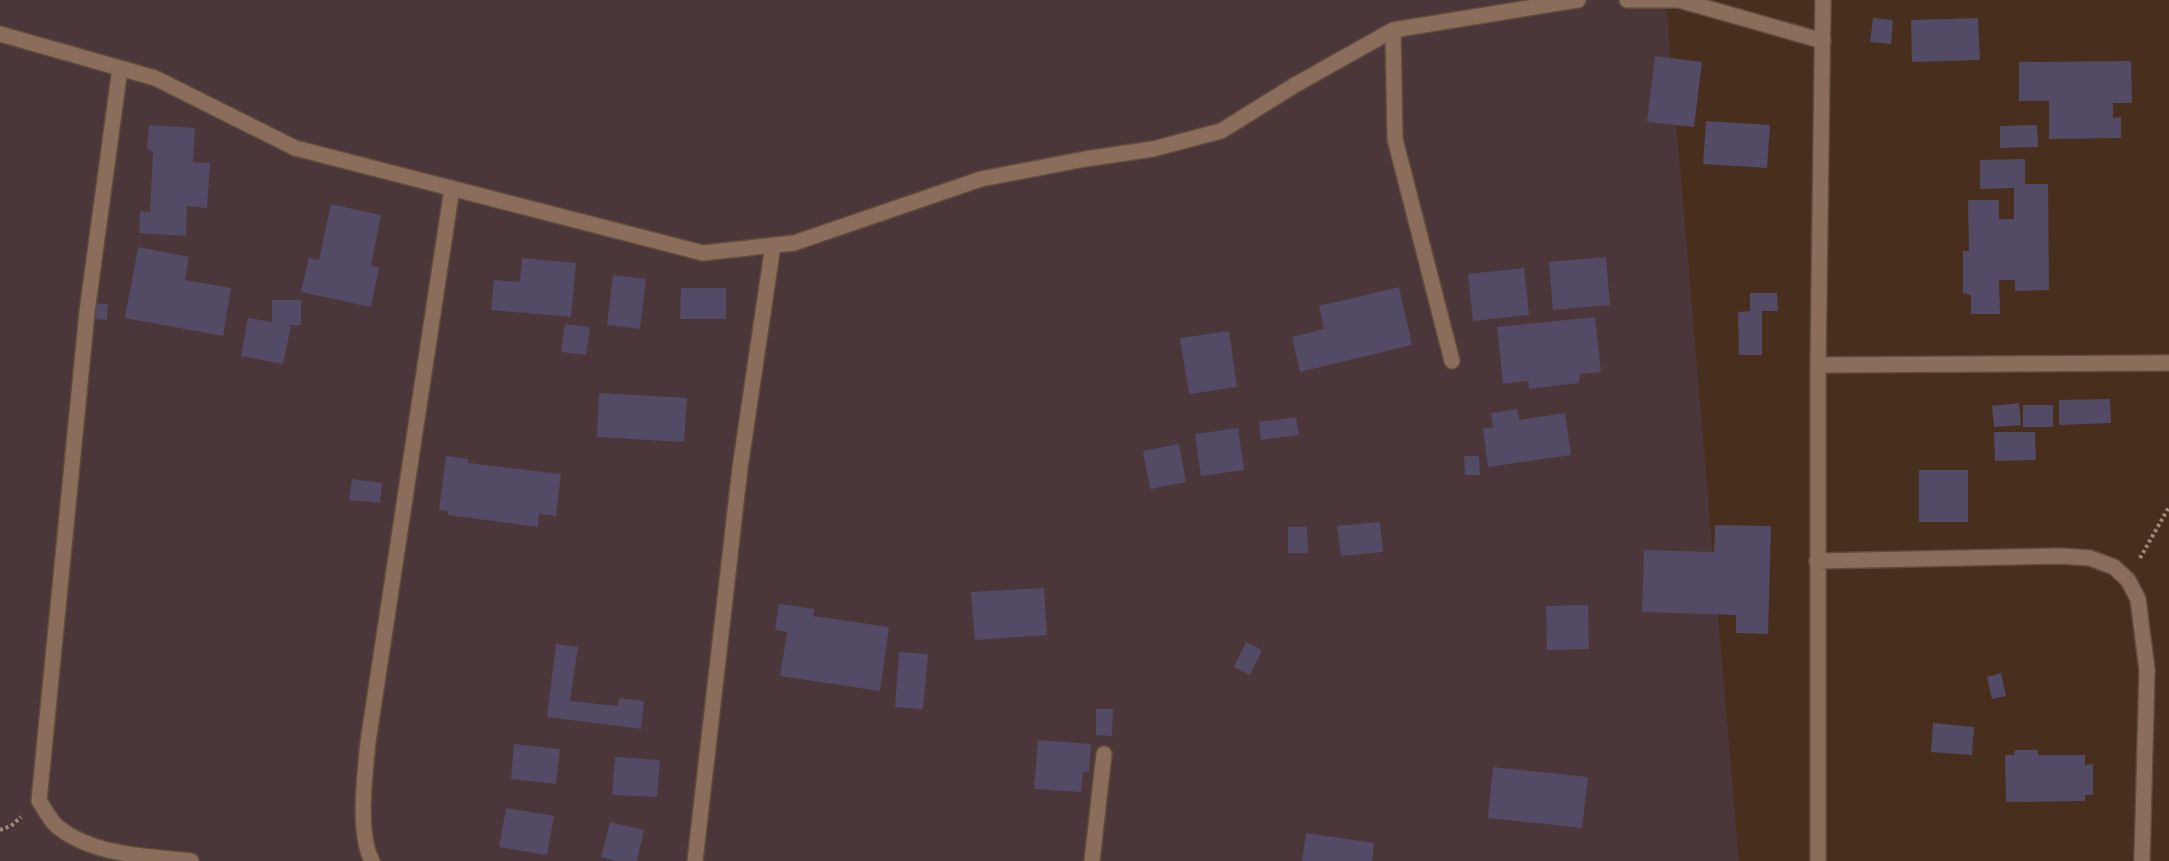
<svg xmlns="http://www.w3.org/2000/svg" width="2169" height="861" viewBox="0 0 2169 861" font-family="'Space Grotesk',sans-serif">
  <style>
    .industrial { fill: #4b3639 }
    .building { fill: #534a65 }
    .lines { fill: none; stroke-linecap: round; stroke-linejoin: round }
    .lane-casing { stroke: #604b3c; stroke-width: 18 }
    .street-casing { stroke: #604b3c; stroke-width: 18 }
    .path { stroke: #9e897c; stroke-width: 4; stroke-dasharray: 3 3; stroke-linecap: butt }
    .lane { stroke: #8a6e5b; stroke-width: 15 }
    .street { stroke: #8a6e5b; stroke-width: 15 }
  </style>
  <rect width="100%" height="100%" fill="#472e1d"/>
  <path class="industrial" d="M0,0H1666L1739,861H0Z"/>
  <path class="building" d="M1873,18L1893,20L1891,44L1870,42Z
    M1978,18L1980,60L1912,62L1911,20Z
    M1655,56L1702,62L1694,127L1647,122Z
    M2131,61L2132,103H2113V118L2121,117V138L2049,139V101H2019V62Z
    M1706,121L1770,125L1767,168L1703,164Z
    M149,125L195,128L193,162L210,163L207,208L187,206L186,236L139,233L140,211L150,212L153,152L147,149Z
    M2037,125L2038,147L2000,148V126Z
    M2025,159V184H2048L2049,290L2015,291V280H1999L2000,314H1971V295L1963,293V251H1969L1968,200H1999V219H2014V188L1980,189V160Z
    M331,204L381,215L371,266L379,267L371,307L301,292L309,258L319,260Z
    M138,247L189,257L185,280L231,288L223,336L125,318Z
    M1606,257L1610,305L1553,310L1549,262Z
    M522,258L576,263L571,317L491,310L494,280L520,282Z
    M1524,268L1529,315L1473,321L1468,274Z
    M613,275L646,279L640,329L607,325Z
    M1399,287L1412,345L1300,372L1292,337L1324,329L1319,306Z
    M681,288H726V319H680Z
    M1750,293H1777L1778,311H1762V355H1739L1738,312L1750,311Z
    M272,300H301V325H285L291,326L283,364L241,356L248,318L272,322Z
    M93,303L108,304L107,320L92,319Z
    M1595,317L1601,372L1580,374L1579,383L1529,389L1528,381L1503,384L1497,327Z
    M565,324L590,327L586,355L561,352Z
    M1229,331L1237,387L1189,394L1180,338Z
    M599,393L687,398L684,442L597,437Z
    M2110,399L2111,423L2059,425V400Z
    M2019,403L2021,425L1994,427L1992,406Z
    M2023,405H2053V427H2023Z
    M1517,409L1519,420L1565,413L1571,455L1488,467L1483,429L1493,427L1491,413Z
    M1296,417L1299,435L1261,440L1259,422Z
    M1238,428L1244,470L1201,476L1195,434Z
    M1994,432H2035L2036,460L1995,461Z
    M1179,444L1186,482L1150,489L1143,451Z
    M446,456L468,459V463L561,474L556,516L539,514L538,527L448,515V511L439,510Z
    M1464,456H1479L1480,475H1465Z
    M1919,470H1968V522H1919Z
    M352,479L382,483L380,503L349,500Z
    M1380,522L1383,552L1341,556L1337,526Z
    M1715,525L1771,526L1768,634L1736,633V615L1642,612L1644,550L1714,552Z
    M1288,527H1307L1308,553H1288Z
    M1044,588L1047,635L975,640L971,592Z
    M779,604L815,609L813,616L889,627L880,691L780,676L787,632L775,630Z
    M1588,605L1589,649L1547,650L1546,606Z
    M1246,642L1262,650L1250,675L1234,667Z
    M556,644L578,647L570,701L618,706L619,698L644,701L641,729L547,717Z
    M899,652L928,654L923,709L895,707Z
    M2001,673L2006,696L1992,699L1987,677Z
    M1096,709H1113L1112,736L1096,735Z
    M1933,723L1974,727L1972,755L1931,752Z
    M1038,740L1091,744L1089,772H1083L1081,792L1034,789Z
    M514,744L560,749L556,784L511,779Z
    M2015,750H2038V755H2085V765L2093,764V795H2085V801L2006,802L2005,755H2014Z
    M615,757L660,760L657,797L612,795Z
    M1493,767L1588,777L1582,828L1488,818Z
    M506,808L554,816L547,855L499,847Z
    M610,822L644,830L637,861H616L601,857Z
    M1306,833L1374,843L1372,861H1302Z"/>
  <g class="lines">
    <g class="lane-casing">
      <path id="lane" d="M1092,861L1104,754"/>
    </g>
    <g class="street-casing">
      <path id="street" d="M1627,0H1676
        M1679,0L1823,41
        M1393,30L1395,139L1452,361
        M0,34L155,78L295,148L703,253L794,243L981,179L1085,159L1153,149L1221,131L1295,85L1393,30L1578,0
        M120,68L87,312L39,801C45,809 50,821 58,827C94,856 148,856 191,861
        M1818,365L2169,363
        M1817,561L2061,556L2090,558L2114,567L2128,580L2138,599L2147,670L2142,861
        M372,861C357,833 365,774 368,742L452,188
        M695,861L740,468L773,245
        M1818,861V365L1823,0"/>
    </g>
    <path class="path" d="M2140,558L2169,507
      M0,830L11,826L21,817"/>
    <use href="#lane" class="lane"/>
    <use href="#street" class="street"/>
  </g>
</svg>
